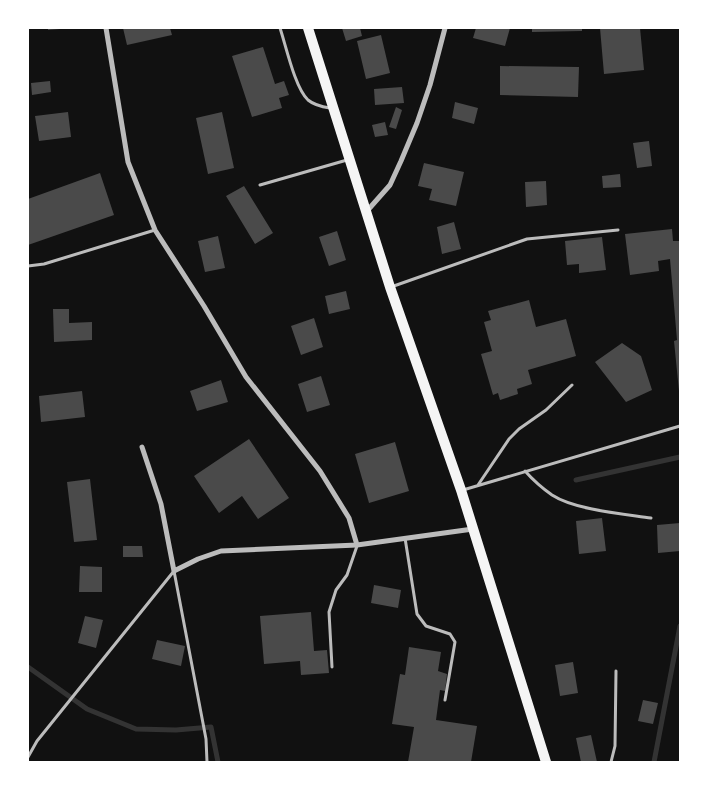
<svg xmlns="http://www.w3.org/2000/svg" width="708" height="790" viewBox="0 0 708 790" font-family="'Golos Text',sans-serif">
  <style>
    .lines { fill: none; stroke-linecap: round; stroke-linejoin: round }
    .stream { stroke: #333; stroke-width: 5 }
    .building { fill: #4a4a4a }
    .service { stroke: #bcbcbc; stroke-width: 3 }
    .minor { stroke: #bcbcbc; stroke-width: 5 }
    .secondary { stroke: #f5f5f5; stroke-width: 10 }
  </style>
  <rect width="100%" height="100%" fill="#111"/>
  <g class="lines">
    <path class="stream" d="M576,480L680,457
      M28,667L87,709L136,729L176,730L211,727L218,762
      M654,762L680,626"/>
  </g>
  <path class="building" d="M48,28H60V29L48,30Z
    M123,28H170L172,35L127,45Z
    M342,28H360L362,36L346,41Z
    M476,28H510L505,46L473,38Z
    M532,28H582V31L532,32Z
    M600,28H640L644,70L604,74Z
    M381,35L390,73L366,79L357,41Z
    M263,47L275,84L284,81L289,95L279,98L282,108L252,117L232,56Z
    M500,66L579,67L578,97L500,95Z
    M50,81L51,92L32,95L31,83Z
    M402,87L404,103L375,105L374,89Z
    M455,102L478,108L474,124L452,118Z
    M396,107L402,110L396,129L389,127Z
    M68,112L71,137L39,141L35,116Z
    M222,112L234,168L208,174L196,118Z
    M385,122L388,135L375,137L372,125Z
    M649,141L652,166L637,168L633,143Z
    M424,163L464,172L456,206L429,200L432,189L418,186Z
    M100,173L114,215L28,245V199Z
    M620,174L621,187L603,188L602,176Z
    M546,181L547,205L526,207L525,182Z
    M244,186L273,233L255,244L226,196Z
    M454,222L461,249L442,254L437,227Z
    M672,229L673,241H680V390L679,391L674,341L677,340L670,259L658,261L659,271L630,275L625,234Z
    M337,231L346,260L329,266L319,237Z
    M218,236L225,268L205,272L198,241Z
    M602,237L606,270L579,273V264L567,265L565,241Z
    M346,291L350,309L329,314L325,296Z
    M529,300L536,327L566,319L576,356L528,370L532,384L517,389L518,394L500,400L498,393L493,395L481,354L492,351L484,322L491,320L488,311Z
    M53,309H69V323L92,322V340L54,342Z
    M314,318L323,347L301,355L291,326Z
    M622,343L641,356L652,390L626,402L595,362Z
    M321,376L330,405L307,412L298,384Z
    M221,380L228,402L197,411L190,391Z
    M82,391L85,417L41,422L39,396Z
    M249,439L289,498L258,519L242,496L219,513L194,476Z
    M395,442L409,491L369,503L355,454Z
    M90,479L97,540L74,542L67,482Z
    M602,518L606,551L579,554L576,521Z
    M680,523V551L658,553L657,525Z
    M123,546H142L143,557H123Z
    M80,566L102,567V592H79Z
    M374,585L401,590L398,608L371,603Z
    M311,612L314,651L327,650L329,673L301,675L300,661L264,664L260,616Z
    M85,616L103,620L96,648L78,643Z
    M157,640L185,646L181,666L152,659Z
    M409,647L441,652L438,671L447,674L445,691L440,690L436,720L477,726L471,762H408L414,727L392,724L400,674L405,675Z
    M573,662L578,693L560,696L555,665Z
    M643,700L658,703L653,724L638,721Z
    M591,735L597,762H581L576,738Z"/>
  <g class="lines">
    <path class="service" d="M280,28C286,46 295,88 308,100C314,105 323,107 330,108
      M260,185L347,160
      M28,266L44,264L155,230
      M391,287L527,239L618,230
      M525,471C533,480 542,488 552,495C575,510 624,514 651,518
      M478,485L509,439L519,429L546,410L572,385
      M463,490L680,426
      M405,538L417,614L426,626L450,634L455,642L445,700
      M174,571L206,739L207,762
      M332,667L329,612L336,590L347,575L357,546
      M28,757L37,741L174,571
      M611,762L615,746L616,671"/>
    <path class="minor" d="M106,28L128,162L155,230L204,306L246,377L320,471L349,518L357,545L473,529
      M367,211L390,185L401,161L417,123L430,85L445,28
      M142,447L161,504L174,571L198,559L221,551L357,545"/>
    <path class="secondary" d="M308,28L390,287L461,490L546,762"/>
  </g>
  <rect width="708" height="790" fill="none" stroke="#ffffff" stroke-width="58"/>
</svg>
